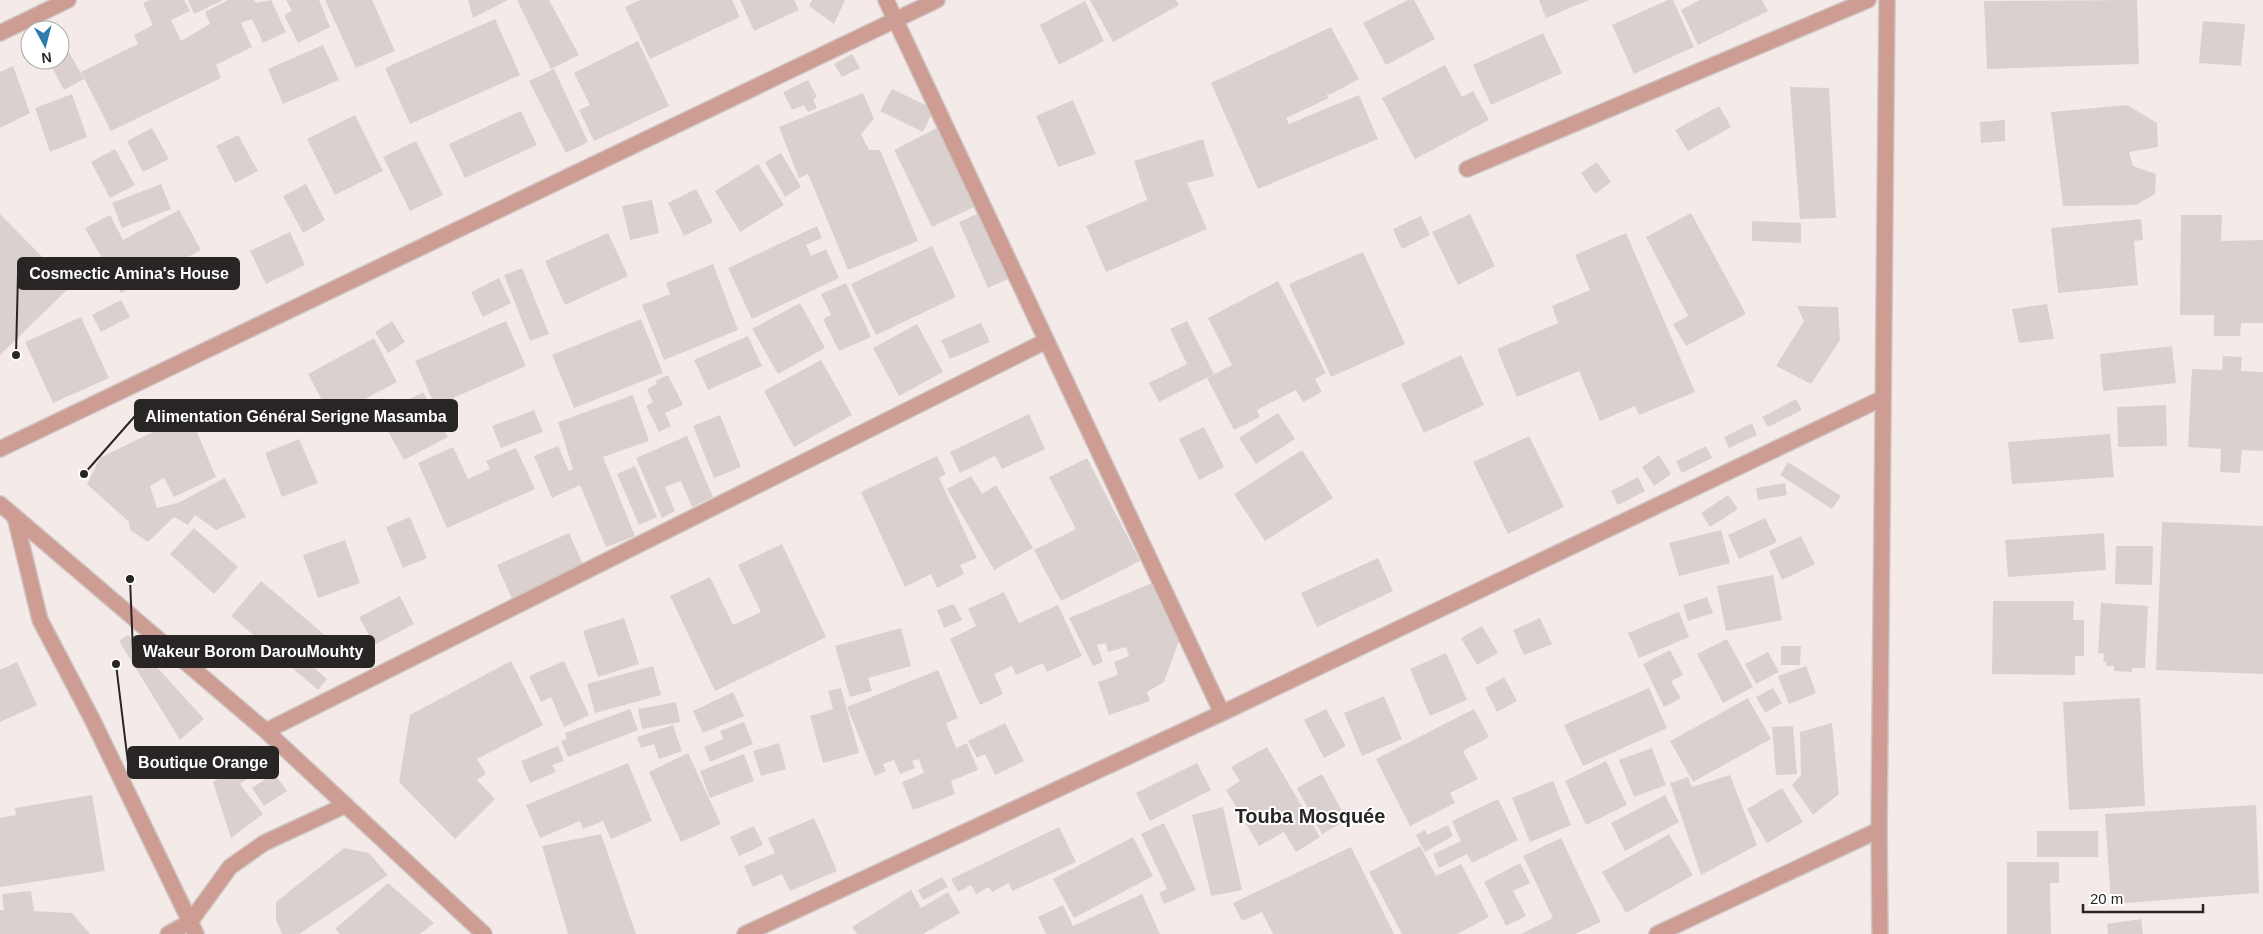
<svg xmlns="http://www.w3.org/2000/svg" width="2263" height="934" viewBox="0 0 2263 934" font-family="Arial,sans-serif">
  <style>
    .building { fill: #dad1cf }
    .lines { fill: none; stroke-linecap: round; stroke-linejoin: round }
    .minor-casing { stroke: #cfc7c6; stroke-width: 18 }
    .minor { stroke: #cd9c92; stroke-width: 15 }
    .labels { text-anchor: middle; dominant-baseline: central; stroke-width: 4; stroke-linejoin: round; paint-order: stroke }
    .district-label { font-size: 20px; font-weight: bold; fill: #282524; stroke: #fff }
    .leader { fill: none; stroke: #282524; stroke-width: 2 }
    .callout-dot { fill: #282524; stroke: #fff; stroke-width: 2 }
    .callout { fill: #282524; stroke: #282524; stroke-width: 2 }
    .callout-label { font-size: 16px; text-anchor: middle; font-weight: bold; fill: #fff }
  </style>
  <rect width="100%" height="100%" fill="#f4ebe9"/>
  <path class="building" d="M150,0H184L190,11L171,20L181,41L210,24L205,12L228,0H254L256,3L271,0L286,32L263,43L252,19L241,23L252,47L216,65L221,78L111,131L81,72L138,44L134,35L153,25L143,3Z
    M188,0H223L194,14Z
    M286,0H319L330,27L298,43L284,15L292,11Z
    M325,0H372L395,51L356,68Z
    M468,0H508L473,18Z
    M517,0H549L579,55L551,69Z
    M640,0H732L740,17L650,59L625,7Z
    M740,0H794L799,10L754,31Z
    M812,0H845L834,24L809,6Z
    M1090,0H1176L1179,5L1113,42Z
    M1408,0H1414L1435,39L1386,65L1363,23Z
    M1539,0H1589L1546,18Z
    M1668,0H1673L1694,47L1634,74L1612,25Z
    M1700,0H1762L1768,11L1698,45L1681,10Z
    M2137,0L2139,64L1987,69L1984,1Z
    M1085,1L1104,41L1059,65L1040,25Z
    M495,19L520,75L410,124L385,68Z
    M2203,21L2245,24L2241,66L2199,63Z
    M1331,27L1359,79L1329,95L1326,92L1329,98L1286,118L1289,124L1359,95L1378,139L1258,189L1211,83Z
    M1543,33L1562,73L1491,105L1473,65Z
    M638,41L669,106L594,141L579,110L590,105L574,73Z
    M65,45L84,79L64,90L48,60H60V48Z
    M323,45L339,80L283,104L268,69Z
    M852,54L860,68L842,77L834,64Z
    M1445,65L1462,97L1473,91L1489,120L1415,159L1382,98Z
    M13,66L30,113L0,128V72Z
    M554,69L588,142L566,153L529,81Z
    M808,80L817,97L813,99L817,108L808,112L804,105L792,110L783,92Z
    M1790,87L1829,88L1836,218L1800,219Z
    M892,89L934,109L923,132L880,111Z
    M863,93L874,119L861,134L869,150H880L918,241L848,270L808,174L799,178L779,127Z
    M72,94L87,137L50,152L35,108Z
    M1073,100L1096,154L1058,167L1036,116Z
    M2127,105L2157,123L2158,147L2129,152L2133,166L2156,174L2155,194L2136,205L2063,206L2051,112Z
    M1719,106L1731,127L1688,151L1675,130Z
    M521,111L537,145L465,178L449,144Z
    M355,115L383,171L335,195L307,139Z
    M2005,120V141L1981,143L1980,122Z
    M939,127L978,205L932,227L894,150Z
    M152,128L169,159L143,172L127,141Z
    M238,135L258,171L235,183L216,146Z
    M1203,139L1214,176L1187,183L1207,229L1106,272L1086,226L1147,200L1134,161Z
    M416,141L443,195L410,211L383,157Z
    M115,149L135,185L110,198L91,162Z
    M781,153L801,187L785,197L765,162Z
    M1597,162L1611,182L1595,194L1581,173Z
    M758,164L784,205L740,232L715,191Z
    M161,184L171,209L122,228L112,203Z
    M306,184L325,220L303,233L283,196Z
    M696,189L713,222L684,236L668,203Z
    M652,200L659,233L630,240L622,206Z
    M179,210L201,250L121,293L85,228L110,215L123,240Z
    M979,213L1008,279L988,288L959,222Z
    M1691,213L1746,314L1686,346L1673,324L1688,316L1646,237Z
    M0,214L71,286L0,355Z
    M1470,214L1495,266L1458,285L1432,232Z
    M2181,215H2222L2221,241L2263,240V323H2241L2240,336H2214V315H2180Z
    M1421,216L1430,235L1402,249L1393,229Z
    M2141,219L2143,240L2134,241L2138,285L2058,293L2051,228Z
    M1752,221L1801,223V243L1752,241Z
    M817,226L822,238L806,245L811,256L826,249L839,278L752,319L728,268Z
    M290,232L305,265L266,284L250,251Z
    M608,233L628,276L565,305L545,261Z
    M1626,233L1695,392L1639,415L1635,406L1600,421L1579,371L1517,397L1497,349L1558,323L1552,306L1590,290L1575,255Z
    M932,246L956,297L876,335L851,284Z
    M1363,252L1405,344L1331,377L1289,284Z
    M713,264L738,330L664,360L642,305L670,294L666,283Z
    M522,268L549,334L530,341L504,275Z
    M499,278L511,303L483,317L471,292Z
    M1278,281L1326,373L1315,379L1322,392L1303,402L1296,390L1257,410L1260,417L1234,430L1207,378L1232,365L1208,318Z
    M846,283L871,337L839,351L823,319L831,315L821,294Z
    M121,300L130,317L101,332L92,315Z
    M800,303L825,348L778,374L752,329Z
    M2047,304L2054,339L2019,343L2012,309Z
    M1797,306L1838,307L1840,340L1811,384L1776,366L1804,321Z
    M81,317L109,378L53,403L25,342Z
    M641,319L663,373L574,408L552,355Z
    M392,321L405,342L388,353L375,332Z
    M506,321L526,366L435,406L415,361Z
    M1187,321L1214,374L1159,402L1149,383L1187,364L1170,329Z
    M981,323L990,342L950,359L941,340Z
    M917,324L943,372L899,396L873,348Z
    M748,336L762,366L708,390L694,360Z
    M374,338L397,382L331,417L308,374Z
    M2172,346L2176,383L2103,391L2100,354Z
    M1461,355L1484,405L1424,433L1401,384Z
    M2223,356L2242,357L2241,371L2263,372V451L2242,450L2240,473L2220,472L2221,449L2188,447L2192,369L2222,370Z
    M821,360L852,415L794,447L764,391Z
    M668,375L683,405L665,413L671,426L659,432L646,406L653,402L647,389L657,384L655,381Z
    M423,392L448,437L404,460L379,415Z
    M633,395L649,441L603,457L635,536L606,547L580,485L552,498L534,456L558,446L569,471L573,469L558,422Z
    M1796,399L1802,410L1768,427L1762,417Z
    M2166,405L2167,446L2118,447L2117,407Z
    M534,410L543,432L501,448L492,426Z
    M1278,413L1295,439L1256,464L1239,438Z
    M189,414L216,477L174,497L164,478L150,486L157,508L178,503L225,478L246,517L216,530L195,515L188,525L174,517L148,542L130,530L129,522L87,484L100,458Z
    M1029,414L1045,449L1002,469L995,456L960,473L950,452Z
    M720,415L741,467L714,478L693,426Z
    M1752,423L1757,435L1729,448L1724,437Z
    M1204,427L1224,467L1199,480L1179,439Z
    M2110,434L2114,477L2012,484L2008,442Z
    M687,436L713,497L692,507L681,481L665,487L675,511L662,518L636,458Z
    M1529,436L1564,507L1508,534L1473,462Z
    M299,439L318,483L282,497L265,453Z
    M1706,446L1712,458L1682,473L1676,461Z
    M453,447L468,479L490,469L486,461L516,448L535,489L447,528L418,463Z
    M1302,450L1333,498L1265,541L1234,494Z
    M1659,455L1671,474L1654,486L1642,467Z
    M937,456L946,474L939,478L977,558L960,565L964,574L937,588L931,574L905,587L861,492Z
    M1087,458L1140,561L1061,601L1034,550L1076,529L1049,477Z
    M1788,462L1841,496L1832,509L1780,475Z
    M635,466L657,517L639,525L617,474Z
    M971,476L982,494L996,485L1033,548L994,570L947,489Z
    M1638,477L1645,491L1618,505L1611,491Z
    M1785,483L1787,495L1758,500L1756,488Z
    M1728,495L1738,509L1710,527L1701,513Z
    M410,517L427,558L403,568L386,527Z
    M1765,518L1777,542L1739,559L1728,535Z
    M2162,522L2263,526V674L2156,670Z
    M194,528L238,567L214,594L170,554Z
    M1721,530L1730,563L1679,576L1669,543Z
    M569,533L585,569L513,601L497,565Z
    M2104,533L2106,570L2008,577L2005,540Z
    M1801,536L1815,564L1782,580L1769,551Z
    M345,540L360,583L318,598L303,555Z
    M782,544L826,637L715,691L670,596L710,577L733,625L761,612L738,565Z
    M2116,546H2153L2152,585L2115,584Z
    M1378,558L1393,591L1317,627L1301,593Z
    M1773,575L1782,620L1726,631L1717,586Z
    M261,581L339,647L331,656L325,651L312,666L327,679L318,690L231,616Z
    M1157,581L1181,635L1164,682L1147,692L1150,701L1109,715L1098,682L1118,675L1114,662L1129,656L1126,647L1108,652L1106,643L1097,645L1103,662L1093,666L1069,618Z
    M1004,592L1019,623L1058,605L1082,656L1047,672L1043,663L1016,675L1012,666L994,674L1003,694L980,705L950,639L976,626L968,609Z
    M400,596L414,624L374,645L359,617Z
    M1707,597L1713,613L1688,621L1683,605Z
    M1993,601H2074L2073,620H2084V656H2075V675L1992,674Z
    M2101,603L2148,606L2145,668H2132V672L2114,671V666H2106V662L2103,661L2104,654L2098,653Z
    M954,604L962,620L944,628L937,610Z
    M1679,612L1689,637L1639,658L1628,633Z
    M624,618L639,664L598,677L583,631Z
    M1540,618L1552,644L1524,655L1513,630Z
    M1482,626L1498,653L1477,665L1461,638Z
    M901,628L911,666L868,678L872,691L850,697L835,646Z
    M128,635L204,719L180,740L119,641Z
    M1727,639L1753,687L1723,703L1697,654Z
    M1781,646H1801L1800,665H1781Z
    M1670,650L1683,675L1671,681L1681,698L1664,707L1643,664Z
    M1768,652L1779,672L1756,684L1745,664Z
    M1446,653L1467,700L1430,716L1410,669Z
    M511,661L543,725L477,759L486,774L477,780L495,799L455,839L399,782L410,715Z
    M564,661L589,715L564,727L551,697L541,702L529,676Z
    M17,662L37,705L0,722V670Z
    M653,666L661,695L595,713L587,684Z
    M1806,666L1816,693L1789,704L1778,676Z
    M938,670L958,718L946,723L956,748L967,743L978,770L951,781L955,794L913,810L902,782L924,773L919,759L912,761L915,768L900,774L894,760L883,764L886,771L875,776L847,707Z
    M1504,677L1517,701L1497,712L1485,688Z
    M841,688L859,753L823,763L810,716L833,709L828,691Z
    M1649,688L1667,728L1583,766L1564,725Z
    M1773,688L1782,703L1765,713L1756,697Z
    M733,692L744,716L703,733L693,711Z
    M1384,696L1402,739L1362,756L1344,713Z
    M1748,698L1771,739L1693,782L1670,741Z
    M2140,698L2145,806L2069,810L2063,702Z
    M676,702L680,722L642,729L638,709Z
    M630,709L638,730L568,757L561,741L567,739L565,733Z
    M1326,709L1346,746L1324,758L1304,720Z
    M1474,709L1489,737L1463,751L1478,779L1450,793L1455,803L1410,826L1376,759Z
    M744,722L753,744L710,762L704,747L723,739L720,731Z
    M1005,723L1024,761L995,775L985,754L977,758L968,741Z
    M1832,723L1839,794L1813,815L1792,785L1801,775L1800,732Z
    M673,725L682,751L659,759L654,744L641,748L637,737Z
    M1793,726L1797,774L1776,775L1772,727Z
    M779,743L786,769L761,776L753,751Z
    M241,745L260,769L240,784L263,814L231,838L213,782L230,772L221,761Z
    M558,746L564,761L552,765L556,772L530,783L521,761Z
    M1267,747L1320,837L1296,852L1284,832L1259,846L1226,790L1240,781L1231,767Z
    M1652,748L1666,785L1634,797L1619,760Z
    M688,753L721,824L681,842L649,772Z
    M744,754L754,781L710,798L700,771Z
    M1606,761L1627,805L1586,825L1565,781Z
    M628,763L652,821L611,839L603,821L583,829L580,821L540,838L526,805Z
    M1197,763L1211,790L1150,821L1136,793Z
    M274,773L287,791L264,806L252,788Z
    M1322,774L1347,820L1322,834L1297,788Z
    M1730,775L1757,845L1701,875L1670,783L1688,777L1692,787Z
    M1553,781L1571,825L1530,842L1512,798Z
    M1782,788L1803,822L1767,843L1747,809Z
    M92,795L105,871L0,887V818L16,815L15,808Z
    M1665,795L1679,822L1625,851L1611,823Z
    M1498,799L1518,840L1472,863L1467,854L1439,868L1433,854L1461,841L1452,821Z
    M2256,805L2259,893L2111,904L2105,814Z
    M1223,807L1242,890L1211,896L1192,815Z
    M814,818L837,871L790,891L782,874L753,887L744,866L775,853L768,838Z
    M1164,823L1196,890L1164,904L1159,893L1167,889L1141,834Z
    M1448,825L1453,836L1425,852L1416,835L1425,830L1427,835Z
    M754,826L763,845L739,856L730,837Z
    M1059,827L1076,862L1012,891L1009,883L992,892L989,887L976,894L971,885L958,892L951,879Z
    M2037,831H2098V857H2037Z
    M601,834L636,934H568L542,846Z
    M1669,834L1693,875L1626,913L1602,872Z
    M1133,837L1153,876L1074,918L1053,879Z
    M1561,838L1601,922L1575,934H1521L1553,918L1523,856Z
    M1420,846L1436,876L1461,864L1489,917L1457,934H1402L1369,872Z
    M1351,847L1394,934H1273L1262,912L1242,921L1233,903Z
    M344,848L369,853L388,875L299,934H282L276,920V902Z
    M2007,862H2059V883H2050L2051,934H2007Z
    M1520,863L1530,883L1513,891L1526,916L1506,926L1484,882Z
    M942,877L948,887L923,900L918,890Z
    M388,883L434,923L420,934H340L335,929Z
    M911,890L921,908L948,892L960,913L923,934H857L852,927Z
    M31,891L34,911L72,913L90,934H0V910H4L2,894Z
    M1142,894L1160,934H1046L1038,917L1063,905L1073,926Z
    M2141,919L2143,934H2108L2107,924Z"/>
  <g class="lines">
    <g class="minor-casing">
      <path id="minor" d="M886,0L1222,713
        M0,33L68,0
        M1467,169L1868,0
        M0,449L937,0
        M0,504L266,731L484,934
        M15,517L40,620L92,719L196,934
        M266,731L1046,341
        M168,934L190,922L230,867L264,843L346,805
        M745,934L1222,713L1883,398
        M1657,934L1879,830
        M1880,934L1879,830L1887,0"/>
    </g>
    <use href="#minor" class="minor"/>
  </g>
  <g class="labels">
    <g class="district-label">
      <text x="1310" y="816">Touba Mosquée</text>
    </g>
  </g>
  <path class="leader" d="M16 355L18 274M84 474L135 416M130 579L133 652M116 664L128 763"/>
  <g class="callout-dot">
    <circle cx="16" cy="355" r="5"/>
    <circle cx="84" cy="474" r="5"/>
    <circle cx="130" cy="579" r="5"/>
    <circle cx="116" cy="664" r="5"/>
  </g>
  <g class="callout">
    <rect x="18" y="258" width="221" height="31" rx="5"/>
    <rect x="135" y="400" width="322" height="31" rx="5"/>
    <rect x="133" y="636" width="241" height="31" rx="5"/>
    <rect x="128" y="747" width="150" height="31" rx="5"/>
  </g>
  <g class="callout-label">
    <text x="129" y="279">Cosmectic Amina's House</text>
    <text x="296" y="422">Alimentation Général Serigne Masamba</text>
    <text x="253" y="657">Wakeur Borom DarouMouhty</text>
    <text x="203" y="768">Boutique Orange</text>
  </g>
  <g transform="translate(45 45) rotate(173)"><circle r="24" fill="#ffffff" stroke="#a9a8a7"/>
  <path d="M0-4L9 19L0 12L-9 19Z" fill="#2e7bae"/>
  <text y="-8" font-size="14" font-weight="bold" text-anchor="middle" fill="#282524">N</text>
  </g>
  <path d="M2083 904v8h120v-8" fill="none" stroke="#282524" stroke-width="2.5"/>
  <text x="2090" y="904" font-size="15" fill="#282524" stroke="#ffffff" stroke-width="4" paint-order="stroke">20 m</text>
</svg>
